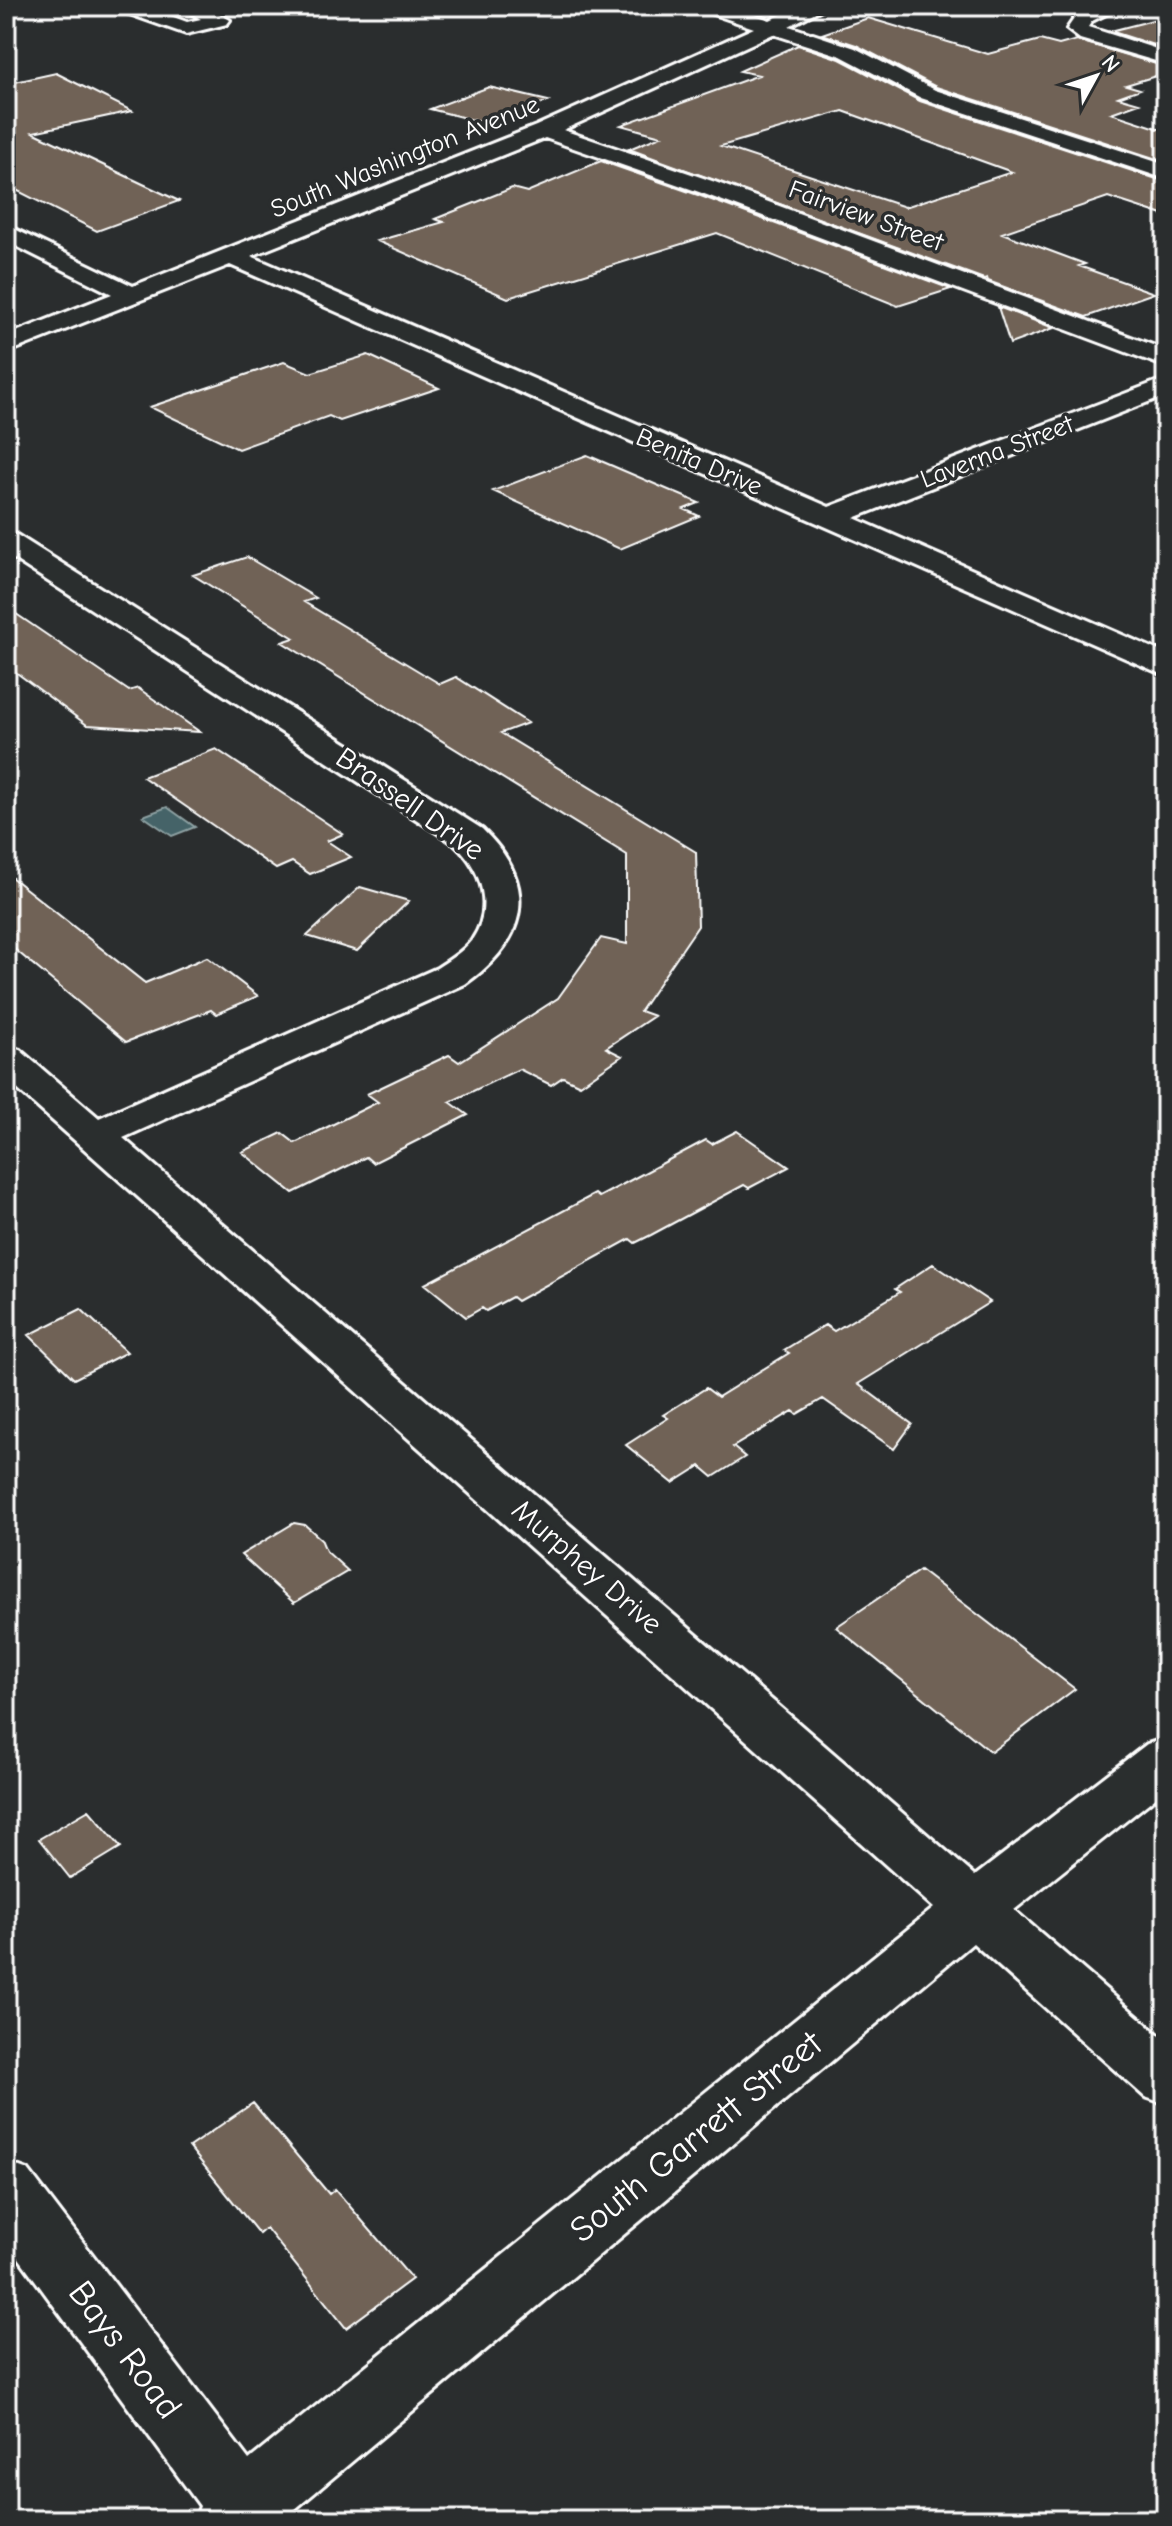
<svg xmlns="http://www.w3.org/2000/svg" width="1172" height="2526" viewBox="0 0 1172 2526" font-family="'Comic Neue',sans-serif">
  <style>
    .water { fill: #456467; stroke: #8fa2a4; stroke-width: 2 }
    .building { fill: #6f6256; stroke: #fff; stroke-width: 2; fill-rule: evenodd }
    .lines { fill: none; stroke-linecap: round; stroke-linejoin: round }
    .minor-casing { stroke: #fff; stroke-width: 6 }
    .minor { fill: #2a2d2e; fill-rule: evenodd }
    .labels { text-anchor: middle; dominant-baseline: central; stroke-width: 7; stroke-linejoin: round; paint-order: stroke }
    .far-street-label { font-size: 26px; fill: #fff; stroke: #2a2d2e }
    .street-label { font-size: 30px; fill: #fff; stroke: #2a2d2e }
    .near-street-label { font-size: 36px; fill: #fff; stroke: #2a2d2e }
  </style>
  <rect width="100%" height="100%" fill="#2a2d2e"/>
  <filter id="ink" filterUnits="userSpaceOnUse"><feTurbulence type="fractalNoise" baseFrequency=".0125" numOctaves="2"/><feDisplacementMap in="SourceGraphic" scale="16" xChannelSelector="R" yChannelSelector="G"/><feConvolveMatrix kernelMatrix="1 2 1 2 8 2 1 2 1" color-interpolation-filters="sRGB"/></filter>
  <g filter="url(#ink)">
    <path class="water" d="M167,807L195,827L172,836L143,816Z"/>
    <path class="building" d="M1166,16V49L1110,31L1142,23Z
      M868,18L988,54L1040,40L1059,45L1077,40L1166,67V73L1126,85L1140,89L1118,97L1139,103L1111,113L1166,131V162L936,87L856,45L822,34Z
      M798,45L840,59L920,101L1166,182V216L1108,197L1002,233L1085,264L1079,266L1154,293L1086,317L988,281L987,278L984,279L629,149L661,136L621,125L759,75L740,71ZM843,111L1012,172L905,207L721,146Z
      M56,73L132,111L33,132L179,201L97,231L6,185V84Z
      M489,87L548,101L489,124L430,109Z
      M601,161L698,195L951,289L898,306L717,233L508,298L377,241L444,222L435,219L512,188L527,192Z
      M998,307L1054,328L1010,344Z
      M368,355L439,388L340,421L329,416L238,449L150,407L284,362L310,373Z
      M587,455L699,503L684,509L699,516L620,549L493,491Z
      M247,557L316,598L304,602L440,684L456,677L528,723L501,733L696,852L698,926L640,1011L654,1016L606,1048L622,1056L580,1085L563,1077L551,1085L519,1069L450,1102L468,1115L373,1163L366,1157L293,1193L242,1152L282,1133L295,1143L378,1102L367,1094L449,1055L459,1062L558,998L601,938L627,944V855L282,642L294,638L193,575Z
      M6,607L129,691L138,688L200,732L87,725L6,665Z
      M216,749L343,834L327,841L351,857L310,874L292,862L276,869L143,777Z
      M6,873L145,983L207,957L258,996L216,1014L211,1010L126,1042L6,942Z
      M360,887L409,901L357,951L307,936Z
      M737,1131L789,1167L749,1188L744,1185L651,1235L635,1243L630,1239L517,1301L512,1297L486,1311L482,1308L466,1317L425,1284L595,1194L599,1197L706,1140L712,1144Z
      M933,1264L990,1302L858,1384L912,1424L894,1449L823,1399L797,1414L793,1411L733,1447L745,1457L713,1477L700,1466L673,1483L626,1445L668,1418L663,1415L706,1388L718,1397L789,1353L784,1350L825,1325L834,1331L900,1292L895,1289Z
      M81,1309L127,1352L74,1379L29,1335Z
      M294,1523L305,1525L321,1539L326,1551L348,1571L294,1603L241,1555Z
      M920,1570L1075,1689L991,1752L836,1627Z
      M89,1810L121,1847L70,1878L39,1839Z
      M253,2103L329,2194L335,2189L412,2279L346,2328L266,2228L259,2234L189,2147Z"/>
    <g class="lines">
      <g class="minor-casing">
        <path id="minor" d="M115,6H143L187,22L201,19L179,6H205L230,20L227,24L186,34L118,10Z
          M698,6H727L770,20L801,6H827L789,26L855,48L935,90L1166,165V179L921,98L841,56L773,34L563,130L715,182L1166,350V367L699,192L545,138L251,256L829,507L1166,378V395L854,518L1166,654V676L230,265L6,353V336L112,294L6,241V225L133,286L536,126L754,28L701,10Z
          M1095,6H1122L1092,21L1088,27L1166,52V64L1080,39L1067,29L1078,13Z
          M6,532L17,535L482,829C540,885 528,940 465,984L123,1138L975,1876L1147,1744L1166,1738V1789L1014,1910L1166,2041V2104L1145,2097L973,1943L282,2520H195L200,2506L6,2240V2162L28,2170L249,2460L934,1908L6,1079V1046L20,1050L99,1118L437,968C449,960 463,952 472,940C494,908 482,870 456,845L6,554Z"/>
      </g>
      <use href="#minor" class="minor"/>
    </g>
  </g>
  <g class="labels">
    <g class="far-street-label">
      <text transform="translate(405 157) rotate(-22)">South Washington Avenue</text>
      <text transform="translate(866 216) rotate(20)">Fairview Street</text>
      <text transform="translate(997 452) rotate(-21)">Laverna Street</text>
      <text transform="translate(699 462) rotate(23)">Benita Drive</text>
    </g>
    <g class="street-label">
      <text transform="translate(410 804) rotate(35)">Brassell Drive</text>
      <text transform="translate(587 1567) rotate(41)">Murphey Drive</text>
    </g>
    <g class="near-street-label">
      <text transform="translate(696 2137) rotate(-39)">South Garrett Street</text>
      <text transform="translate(125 2350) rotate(53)">Bays Road</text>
    </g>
  </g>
  <rect width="1172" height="2526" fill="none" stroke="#2a2d2e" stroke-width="32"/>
  <rect x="16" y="16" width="1140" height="2494" fill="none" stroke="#fff" stroke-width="3" filter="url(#ink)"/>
  <g transform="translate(1096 76) rotate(50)" stroke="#2a2d2e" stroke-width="6" paint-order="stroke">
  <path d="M0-6L14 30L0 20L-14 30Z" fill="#ffffff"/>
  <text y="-12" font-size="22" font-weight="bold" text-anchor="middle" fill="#ffffff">N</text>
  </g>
</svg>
